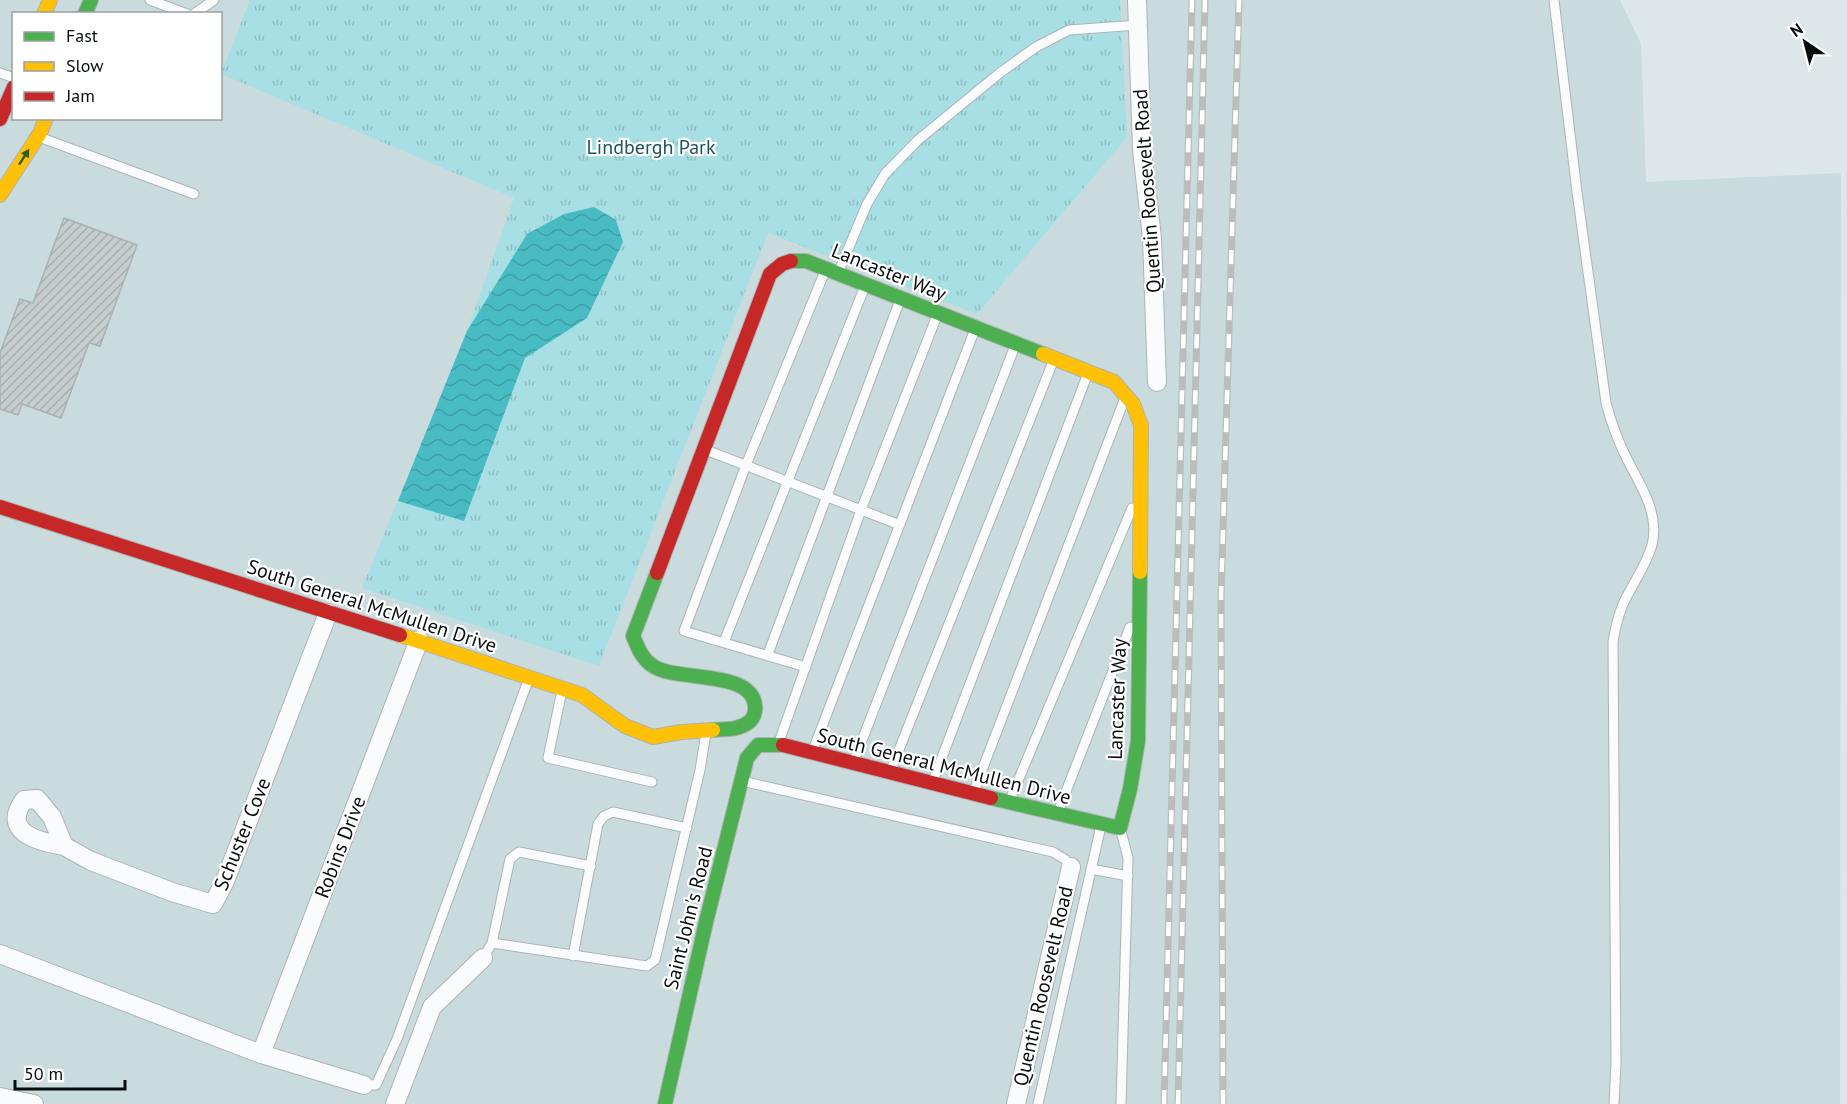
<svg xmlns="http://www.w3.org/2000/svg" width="1847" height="1104" viewBox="0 0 1847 1104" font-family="'PT Sans',sans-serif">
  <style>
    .built { fill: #c9dbdd; fill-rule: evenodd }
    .park { fill: url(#park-tufts) }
    .water { fill: url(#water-waves) }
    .building { fill: url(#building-hatch); stroke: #aab1b2; stroke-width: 1.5 }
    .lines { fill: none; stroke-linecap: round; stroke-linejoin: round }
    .lane-casing { stroke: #adb3b4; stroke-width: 11 }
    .street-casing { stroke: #adb3b4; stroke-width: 20 }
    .fast-casing { stroke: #adb3b4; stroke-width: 16 }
    .slow-casing { stroke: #adb3b4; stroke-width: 16 }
    .jam-casing { stroke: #adb3b4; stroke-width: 16 }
    .lane { stroke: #fafbfc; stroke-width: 9 }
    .street { stroke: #fafbfc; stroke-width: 18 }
    .fast { stroke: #4caf50; stroke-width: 14 }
    .slow { stroke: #ffc107; stroke-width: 14 }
    .jam { stroke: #c62828; stroke-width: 14 }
    .rail-casing { stroke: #babdbe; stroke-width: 7 }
    .rail { stroke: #fff; stroke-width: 4.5; stroke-dasharray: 14; stroke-linecap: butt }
    .oneway { fill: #2a5e2e }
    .labels { text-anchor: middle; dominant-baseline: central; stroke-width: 4.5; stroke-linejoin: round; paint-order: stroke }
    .park-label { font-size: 20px; fill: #1d5459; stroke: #fff }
    .street-label { font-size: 20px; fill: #070d0d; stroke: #fff }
  </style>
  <defs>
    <pattern id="park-tufts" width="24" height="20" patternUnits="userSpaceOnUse" patternTransform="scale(1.5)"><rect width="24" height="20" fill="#a7dfe4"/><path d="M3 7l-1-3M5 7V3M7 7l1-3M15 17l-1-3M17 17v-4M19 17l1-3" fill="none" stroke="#8ebec2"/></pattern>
    <pattern id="water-waves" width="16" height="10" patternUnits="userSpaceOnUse" patternTransform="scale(1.5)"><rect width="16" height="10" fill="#49bbc3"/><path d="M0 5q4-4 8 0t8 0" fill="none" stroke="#3ea0a6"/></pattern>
    <pattern id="building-hatch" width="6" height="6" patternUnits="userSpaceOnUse" patternTransform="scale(1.5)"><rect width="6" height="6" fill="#c6cdcf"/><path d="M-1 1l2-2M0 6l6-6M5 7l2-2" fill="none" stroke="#a9afb1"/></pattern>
  </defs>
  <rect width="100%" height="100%" fill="#dde6e8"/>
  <path class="built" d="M0,0H1620L1641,44L1646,182L1841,173L1840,1104H0ZM14,14H220V118H14Z"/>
  <path class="park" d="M250,0H1120L1127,137L977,314L768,233L599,666L362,588L467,331L514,198L221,74Z"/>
  <path class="water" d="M594,207L616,220L623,242L587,318L525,358L464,521L398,501L467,331L527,234L564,214Z"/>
  <path class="building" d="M64,218L137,245L100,346L89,343L61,418L22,404L18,415L0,409V353L20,299L33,303Z"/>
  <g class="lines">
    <g class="lane-casing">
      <path id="lane" d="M150,0L187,14
        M1554,0L1577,192L1606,403C1611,422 1618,441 1627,459C1640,485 1660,513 1652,545C1646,566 1633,583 1624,602C1618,615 1615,629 1613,642L1616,1063L1614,1104
        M194,14L214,0
        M0,73L14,78
        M39,137L194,194
        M839,271L867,204L885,174L918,140L1001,72L1036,47L1069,30L1138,25
        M706,450L900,525
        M724,642L865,286
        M768,654L900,300
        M806,667L684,631L746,465L825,271
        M562,690L548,758L652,782
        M779,742L861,510L938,313
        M813,750L975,329
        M854,761L1015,346
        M891,770L1054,359
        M742,781L1053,852L1066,860L1071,867
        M933,781L1088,373
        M974,791L1125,398
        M1010,800L1132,508
        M1058,812L1130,627
        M1091,869L1128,876
        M492,943L510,859L519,852L591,866
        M573,956L598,824L604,816L613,812L687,828
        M483,958L492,943L647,966L655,960L700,770L706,733
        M364,1085H376L397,1039L529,678
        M1038,1104L1101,826
        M1121,1104L1128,858L1121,831"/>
    </g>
    <g class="street-casing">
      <path id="street" d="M1137,0L1142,150L1152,238L1157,382
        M64,846C40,842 0,833 24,800L37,799L52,817L64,846L91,861L172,892L213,904L225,881L328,613
        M0,954L261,1054L364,1085
        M261,1054L419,640
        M0,1097L34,1104
        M395,1104L432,1007L483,958
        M1016,1104L1071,867"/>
    </g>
    <g class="fast-casing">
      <path id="fast" d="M85,14L91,0
        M791,261H806L1043,354
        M657,573L633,636C638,648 642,659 653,666C676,682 752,669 755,706C756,712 753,719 749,722C739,730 726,729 713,730
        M991,798L1120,828L1130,789L1138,741L1140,572
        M665,1104L706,922L747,758L758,745H783"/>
    </g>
    <g class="slow-casing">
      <path id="slow" d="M44,14L50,0
        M0,195L40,133L46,118
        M1043,354L1114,382L1133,404L1141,425L1140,572
        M400,635L582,695L625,726L653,737L681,732L713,730"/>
    </g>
    <g class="jam-casing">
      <path id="jam" d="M0,119L14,87
        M0,507L400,635
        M657,573L770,274L782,264L791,261
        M783,745L991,798"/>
    </g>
    <use href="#lane" class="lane"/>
    <use href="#street" class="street"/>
    <use href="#fast" class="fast"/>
    <use href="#slow" class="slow"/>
    <use href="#jam" class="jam"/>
    <g class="rail-casing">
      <path id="rail" d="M1164,1104L1192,0
        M1178,1104L1205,0
        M1223,1104L1221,597L1239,0"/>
    </g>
    <use href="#rail" class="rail"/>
  </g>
  <defs><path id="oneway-solid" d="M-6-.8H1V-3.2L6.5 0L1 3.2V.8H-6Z" transform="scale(1.5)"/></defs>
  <use class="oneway" href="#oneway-solid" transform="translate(24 157) rotate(-57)"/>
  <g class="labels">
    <g class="park-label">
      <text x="651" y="147">Lindbergh Park</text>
    </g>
    <g class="street-label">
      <text transform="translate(1147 191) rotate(-94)">Quentin Roosevelt Road</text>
      <text transform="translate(889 272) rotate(22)">Lancaster Way</text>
      <text transform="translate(372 606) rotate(18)">South General McMullen Drive</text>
      <text transform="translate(1117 699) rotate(-88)">Lancaster Way</text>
      <text transform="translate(944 766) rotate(14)">South General McMullen Drive</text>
      <text transform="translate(242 834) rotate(-68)">Schuster Cove</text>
      <text transform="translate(340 847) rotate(-69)">Robins Drive</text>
      <text transform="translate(688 918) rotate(-76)">Saint John's Road</text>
      <text transform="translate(1043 986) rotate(-77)">Quentin Roosevelt Road</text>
    </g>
  </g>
  <rect x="12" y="12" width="210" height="108" fill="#ffffff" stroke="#9c9e9e" stroke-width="1.5"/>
  <rect x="24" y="32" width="30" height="9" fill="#4caf50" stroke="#9c9e9e" stroke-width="1.5"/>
  <text x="66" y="42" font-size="18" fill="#070d0d">Fast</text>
  <rect x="24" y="62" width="30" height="9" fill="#ffc107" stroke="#9c9e9e" stroke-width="1.5"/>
  <text x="66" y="72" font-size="18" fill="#070d0d">Slow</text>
  <rect x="24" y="92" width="30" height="9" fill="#c62828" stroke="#9c9e9e" stroke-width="1.5"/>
  <text x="66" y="102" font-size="18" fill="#070d0d">Jam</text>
  <g transform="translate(1805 42) rotate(325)" stroke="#ffffff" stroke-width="4.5" paint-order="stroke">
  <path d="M0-4.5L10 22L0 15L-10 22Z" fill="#070d0d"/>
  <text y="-9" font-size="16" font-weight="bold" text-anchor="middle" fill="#070d0d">N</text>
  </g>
  <path d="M15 1080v9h110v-9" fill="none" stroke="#070d0d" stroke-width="3"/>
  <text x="24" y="1080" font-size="18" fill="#070d0d" stroke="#ffffff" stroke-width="4.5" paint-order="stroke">50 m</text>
</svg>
